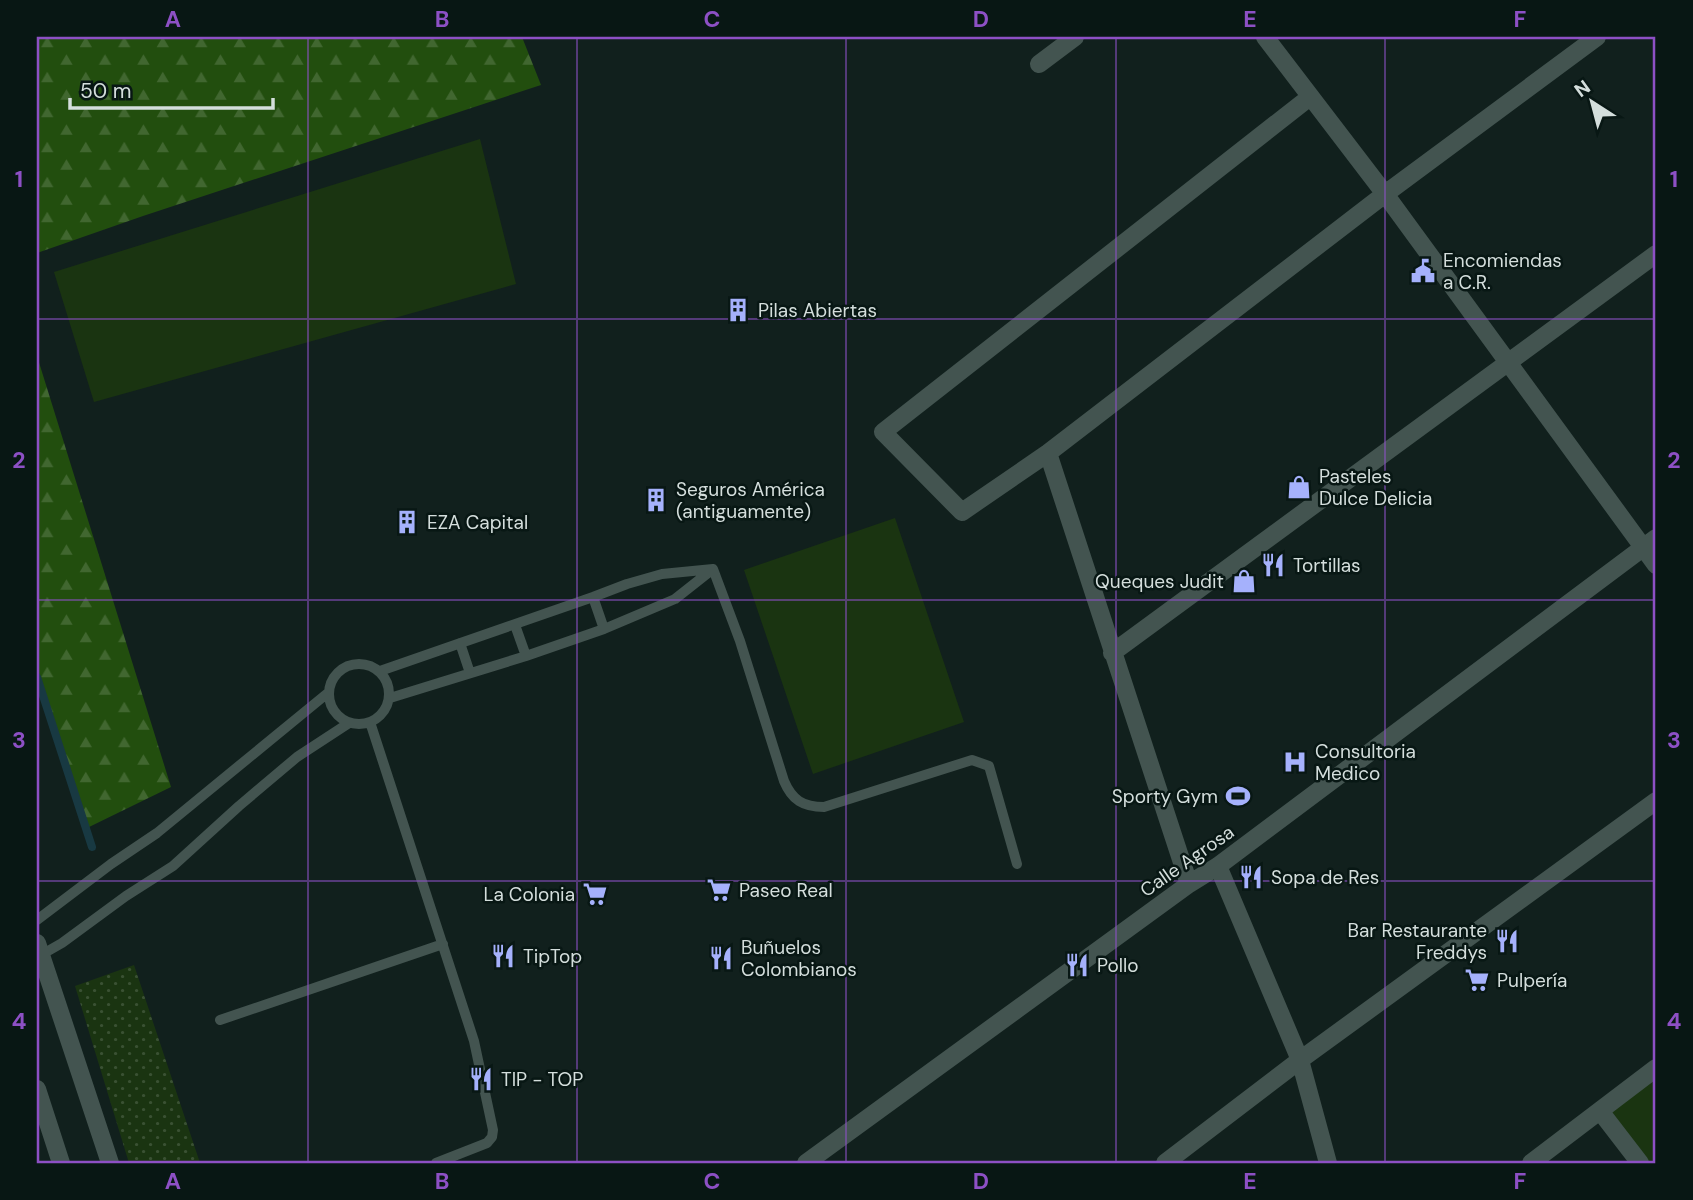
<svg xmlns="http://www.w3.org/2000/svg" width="1693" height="1200" viewBox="0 0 1693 1200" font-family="'DM Sans',sans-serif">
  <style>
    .grass { fill: url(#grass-dots) }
    .forest { fill: url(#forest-firs) }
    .park { fill: #1a3411 }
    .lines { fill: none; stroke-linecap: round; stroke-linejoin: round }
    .stream { stroke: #183942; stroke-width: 8 }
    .lane { stroke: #435450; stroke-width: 10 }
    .street { stroke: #435450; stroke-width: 18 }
    .secondary { stroke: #435450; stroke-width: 18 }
    .grid { fill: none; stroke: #8d50c5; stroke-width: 2; stroke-opacity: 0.55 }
    .labels { text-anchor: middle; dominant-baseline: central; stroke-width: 5; stroke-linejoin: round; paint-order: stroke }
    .poi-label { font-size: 19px; fill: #d4dedc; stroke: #081714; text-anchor: start }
    .street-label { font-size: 19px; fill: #d4dedc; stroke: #081714 }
    .neatline { fill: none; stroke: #8d50c5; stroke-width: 2.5 }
    .grid-label { font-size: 23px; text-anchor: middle; font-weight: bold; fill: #8d50c5 }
  </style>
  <defs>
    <pattern id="grass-dots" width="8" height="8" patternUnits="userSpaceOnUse" patternTransform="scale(1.75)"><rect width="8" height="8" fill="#1a3411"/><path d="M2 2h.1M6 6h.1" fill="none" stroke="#3a5133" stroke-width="1.8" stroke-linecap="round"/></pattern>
    <pattern id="forest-firs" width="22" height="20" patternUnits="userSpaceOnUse" patternTransform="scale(1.75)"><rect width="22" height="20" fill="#224e0e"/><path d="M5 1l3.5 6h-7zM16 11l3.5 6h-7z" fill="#416730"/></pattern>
  </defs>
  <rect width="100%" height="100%" fill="#11201d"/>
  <path class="grass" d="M134,965L200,1163H129L75,986Z"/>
  <path class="forest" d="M37,37H522L541,85L143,216L37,253Z
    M37,356L171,787L87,828L37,676Z"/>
  <path class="park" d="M480,139L516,284L94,402L54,272Z
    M895,518L964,722L813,774L744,570Z
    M1656,1072V1163H1639L1600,1111Z"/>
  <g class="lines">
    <path class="stream" d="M37,677L92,847"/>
    <path class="lane" d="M713,569L740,641L784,781C792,800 803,807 824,807L972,760L989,766L1017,864
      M593,597L604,629
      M515,625L526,656
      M460,643L470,673
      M329 694a30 30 0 1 1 60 0a30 30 0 1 1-60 0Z
      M380,671L593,597L627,584L662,574L713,569
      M390,698L526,656L604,629L675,599L713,569
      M370,722L474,1041L493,1130L492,1137L487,1143L436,1163
      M37,920L111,864L157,833L329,692
      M41,955L62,943L126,896L173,866L239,806L297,757L349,723
      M220,1020L443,944"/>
    <path class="street" d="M1265,37L1385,194L1656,565
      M1039,64L1075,37
      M1310,97L883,432L962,512L1048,453L1385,194L1597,37
      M1048,453L1189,884
      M1112,653L1656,254
      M1218,866L1300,1060L1328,1163
      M1600,1111L1640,1163
      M806,1163L1189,884L1218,866L1656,538
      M1165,1163L1300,1060L1656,801
      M1531,1163L1656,1068"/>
    <path class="secondary" d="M37,943L110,1163
      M37,1089L61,1163"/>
  </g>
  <path class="grid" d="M308,37V1163M577,37V1163M846,37V1163M1116,37V1163M1385,37V1163M37,319H1656M37,600H1656M37,881H1656"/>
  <defs>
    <g id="civic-bare" transform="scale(1.89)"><path d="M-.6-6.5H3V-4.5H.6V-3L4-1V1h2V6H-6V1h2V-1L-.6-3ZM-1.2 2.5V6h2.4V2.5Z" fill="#a5b1fc" stroke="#081714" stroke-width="2.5" paint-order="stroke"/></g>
    <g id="building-bare" transform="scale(1.89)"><path d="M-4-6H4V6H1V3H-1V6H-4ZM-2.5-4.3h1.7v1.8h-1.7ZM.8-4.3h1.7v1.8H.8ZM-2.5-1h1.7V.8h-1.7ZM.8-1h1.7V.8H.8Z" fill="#a5b1fc" stroke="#081714" stroke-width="2.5" paint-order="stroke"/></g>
    <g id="shop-bare" transform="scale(1.89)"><path d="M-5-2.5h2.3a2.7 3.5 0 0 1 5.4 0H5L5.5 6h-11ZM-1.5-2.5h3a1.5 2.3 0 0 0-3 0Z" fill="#a5b1fc" stroke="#081714" stroke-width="2.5" paint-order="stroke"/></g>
    <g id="restaurant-bare" transform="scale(1.89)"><path d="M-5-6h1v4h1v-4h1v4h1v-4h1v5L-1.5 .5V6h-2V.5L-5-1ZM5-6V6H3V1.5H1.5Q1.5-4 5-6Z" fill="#a5b1fc" stroke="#081714" stroke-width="2.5" paint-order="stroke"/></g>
    <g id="hospital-bare" transform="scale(1.89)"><path d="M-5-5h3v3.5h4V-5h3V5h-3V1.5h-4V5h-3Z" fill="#a5b1fc" stroke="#081714" stroke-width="2.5" paint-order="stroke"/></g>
    <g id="stadium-bare" transform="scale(1.89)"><path d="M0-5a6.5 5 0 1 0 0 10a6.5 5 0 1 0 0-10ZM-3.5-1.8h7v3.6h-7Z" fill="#a5b1fc" stroke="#081714" stroke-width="2.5" paint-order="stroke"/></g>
    <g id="supermarket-bare" transform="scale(1.89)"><path d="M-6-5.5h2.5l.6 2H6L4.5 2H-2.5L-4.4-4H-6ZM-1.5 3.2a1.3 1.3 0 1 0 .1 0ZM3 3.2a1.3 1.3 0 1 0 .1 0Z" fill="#a5b1fc" stroke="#081714" stroke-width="2.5" paint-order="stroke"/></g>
  </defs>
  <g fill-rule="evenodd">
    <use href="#civic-bare" x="1423" y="271"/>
    <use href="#building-bare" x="738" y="310"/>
    <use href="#shop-bare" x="1299" y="487"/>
    <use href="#building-bare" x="656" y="500"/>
    <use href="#building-bare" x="407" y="522"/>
    <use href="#restaurant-bare" x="1273" y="565"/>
    <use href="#shop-bare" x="1244" y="581"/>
    <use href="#hospital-bare" x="1295" y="762"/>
    <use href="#stadium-bare" x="1238" y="796"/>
    <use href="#restaurant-bare" x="1251" y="877"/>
    <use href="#supermarket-bare" x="719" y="890"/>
    <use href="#supermarket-bare" x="595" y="894"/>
    <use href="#restaurant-bare" x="1507" y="941"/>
    <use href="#restaurant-bare" x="503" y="956"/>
    <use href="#restaurant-bare" x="721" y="958"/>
    <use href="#restaurant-bare" x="1077" y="965"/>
    <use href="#supermarket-bare" x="1477" y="980"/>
    <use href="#restaurant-bare" x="481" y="1079"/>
  </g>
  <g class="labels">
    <g class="poi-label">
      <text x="1443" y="260">Encomiendas<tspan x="1443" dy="22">a C.R.</tspan></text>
      <text x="758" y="310">Pilas Abiertas</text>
      <text x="1319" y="476">Pasteles<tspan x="1319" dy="22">Dulce Delicia</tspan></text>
      <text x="676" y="489">Seguros América<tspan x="676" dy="22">(antiguamente)</tspan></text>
      <text x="427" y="522">EZA Capital</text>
      <text x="1293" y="565">Tortillas</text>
      <text x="1224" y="581" text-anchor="end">Queques Judit</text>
      <text x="1315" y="751">Consultoria<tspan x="1315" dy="22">Medico</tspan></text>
      <text x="1218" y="796" text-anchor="end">Sporty Gym</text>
      <text x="1271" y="877">Sopa de Res</text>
      <text x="739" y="890">Paseo Real</text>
      <text x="575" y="894" text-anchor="end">La Colonia</text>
      <text x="1487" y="930" text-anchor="end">Bar Restaurante<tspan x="1487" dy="22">Freddys</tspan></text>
      <text x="741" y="947">Buñuelos<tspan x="741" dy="22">Colombianos</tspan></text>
      <text x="523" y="956">TipTop</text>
      <text x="1097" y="965">Pollo</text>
      <text x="1497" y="980">Pulpería</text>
      <text x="501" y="1079">TIP - TOP</text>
    </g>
    <g class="street-label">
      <text transform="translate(1187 861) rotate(-35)">Calle Agrosa</text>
    </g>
  </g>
  <rect width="1693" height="1200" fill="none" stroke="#081714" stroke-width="77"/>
  <g transform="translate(1592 102) rotate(324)" stroke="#081714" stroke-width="5" paint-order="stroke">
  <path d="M0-5L12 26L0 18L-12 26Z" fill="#d4dedc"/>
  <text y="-10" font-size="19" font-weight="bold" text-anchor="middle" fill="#d4dedc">N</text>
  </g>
  <path d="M70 98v10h203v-10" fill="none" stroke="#d4dedc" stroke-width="3.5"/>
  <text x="80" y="98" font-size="21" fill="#d4dedc" stroke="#081714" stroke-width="5" paint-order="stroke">50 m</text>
  <rect x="38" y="38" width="1616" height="1124" class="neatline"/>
  <g class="grid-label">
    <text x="173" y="27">A</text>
    <text x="442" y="27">B</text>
    <text x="712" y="27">C</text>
    <text x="981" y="27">D</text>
    <text x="1250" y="27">E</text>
    <text x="1520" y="27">F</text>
    <text x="19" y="187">1</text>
    <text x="1674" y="187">1</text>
    <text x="19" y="468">2</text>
    <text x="1674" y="468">2</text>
    <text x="19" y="748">3</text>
    <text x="1674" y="748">3</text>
    <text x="19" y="1029">4</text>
    <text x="1674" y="1029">4</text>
    <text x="173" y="1189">A</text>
    <text x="442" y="1189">B</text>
    <text x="712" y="1189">C</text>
    <text x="981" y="1189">D</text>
    <text x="1250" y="1189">E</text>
    <text x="1520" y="1189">F</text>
  </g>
</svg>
